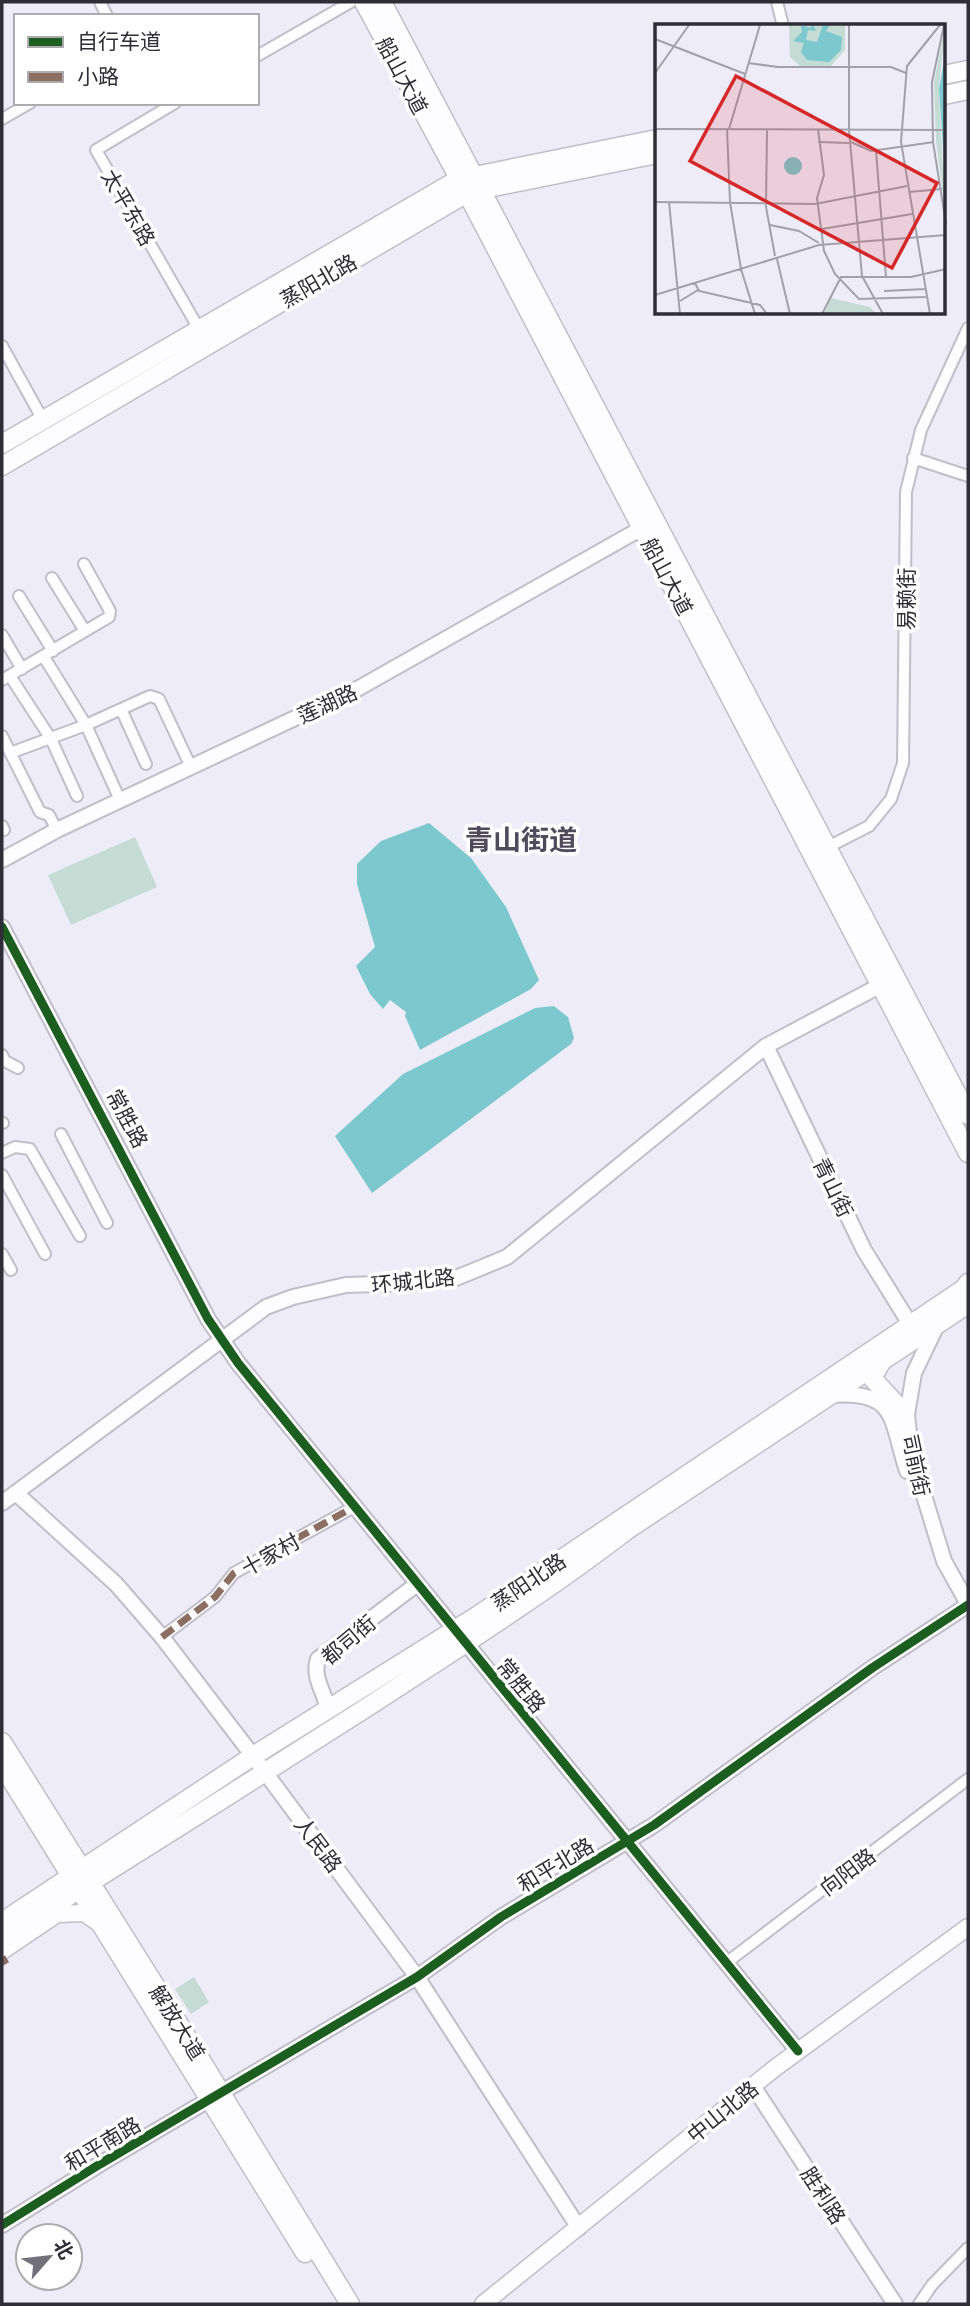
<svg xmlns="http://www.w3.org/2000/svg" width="970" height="2306" viewBox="0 0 970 2306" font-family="Lato,'Noto Sans SC',sans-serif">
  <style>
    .green { fill: #c4dcd4 }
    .water { fill: #7cc8ce }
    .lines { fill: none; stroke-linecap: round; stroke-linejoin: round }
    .minor-casing { stroke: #c0bec8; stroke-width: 14 }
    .tertiary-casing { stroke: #c0bec8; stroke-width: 18 }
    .secondary-casing { stroke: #c0bec8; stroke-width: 19 }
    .primary-casing { stroke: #c0bec8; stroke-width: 21 }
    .trunk-casing { stroke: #c0bec8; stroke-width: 21 }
    .minor { stroke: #fdfcfe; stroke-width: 10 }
    .tertiary { stroke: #fdfcfe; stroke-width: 14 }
    .secondary { stroke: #fdfcfe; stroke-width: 16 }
    .primary { stroke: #fdfcfe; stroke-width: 18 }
    .trunk { stroke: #fdfcfe; stroke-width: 18 }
    .quiet { stroke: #8d6e63; stroke-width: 7; stroke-dasharray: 14 7; stroke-linecap: butt }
    .cycleway-casing { stroke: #fff; stroke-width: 13 }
    .cycleway { stroke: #1b5e20; stroke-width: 9 }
    .labels { text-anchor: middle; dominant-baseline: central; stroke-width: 7; stroke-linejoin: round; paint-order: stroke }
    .street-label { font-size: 21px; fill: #2f2d35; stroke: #fff }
    .district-label { font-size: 28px; font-weight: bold; fill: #4f4b5d; stroke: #fff }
    .inset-road { fill: none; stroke: #a2a0ab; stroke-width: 2 }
    .view { fill: #d62828; fill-opacity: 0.15; stroke: #d62828; stroke-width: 3.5 }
    .inset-edge { fill: none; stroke: #2f2d35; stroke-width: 3.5 }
  </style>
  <rect width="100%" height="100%" fill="#efecf9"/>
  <path class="green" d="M135,837L157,887L71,925L48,875Z
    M194,1977L209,2002L191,2014L175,1989Z"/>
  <path class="water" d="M429,823L471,858L506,907L539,980L531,989L420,1050L405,1016L406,1012L390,1000L383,1009L370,994L356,966L375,947L357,884V864L381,841Z
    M554,1006L568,1017L574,1038L571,1044L372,1193L335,1136L403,1074L535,1008Z"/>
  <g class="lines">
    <g class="minor-casing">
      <path id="minor" d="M100,2L107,16
        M777,2L783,26
        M257,56L351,2
        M175,103L96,150L199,329
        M2,119L30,103
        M2,346L43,420
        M913,458L968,476
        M52,578L85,631
        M19,596L53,651
        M2,635L22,669
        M44,657L86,725L120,800
        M10,676L51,739L77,796
        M2,680L109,617L110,611L84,564
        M121,709L146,764
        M2,736L40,812L49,815L57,830
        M10,753L86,725L150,696L159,699L191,767
        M2,826L4,830
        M828,847L869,826L891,799L903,763L906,492L921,430L968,328
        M2,1055L5,1061L18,1068
        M2,1123H3
        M61,1134L107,1223
        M2,1153L15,1147L30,1149L80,1236
        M2,1175L45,1254
        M2,1254L11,1270
        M162,1637L215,1597L234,1573L354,1507
        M726,1963L968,1779
        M919,2304L932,2285L968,2248"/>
    </g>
    <g class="tertiary-casing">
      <path id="tertiary" d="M2,860L57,830L359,688L642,528
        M2,927L208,1319L238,1363L798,2051
        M766,1046L864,1250L910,1324
        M937,1325L914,1373L907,1414L911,1453L944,1561L968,1604
        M830,1395C898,1390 890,1419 907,1471
        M17,1494L116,1584L162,1637L253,1756L417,1977L579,2228
        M2,1503L266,1307L293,1297L346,1285L409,1283L456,1278L507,1257L766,1046L881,985
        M328,1709C324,1691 312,1677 318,1659L417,1584
        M753,2086L895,2304
        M2,2225L100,2164L417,1977L501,1917L654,1825L872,1668L968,1605"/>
    </g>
    <g class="secondary-casing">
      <path id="secondary" d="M2,1951L57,1914L84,1913L100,1924
        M483,2304L775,2068L968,1927"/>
    </g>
    <g class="primary-casing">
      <path id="primary" d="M2,444L459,179
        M2,466L467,193
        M882,1361L872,1378L896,1404L911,1453
        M2,1922L253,1756L474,1618L968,1286
        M2,1938C125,1861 247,1784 369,1706C456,1649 544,1594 627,1530L968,1304"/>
    </g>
    <g class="trunk-casing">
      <path id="trunk" d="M364,2L467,193L968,1153
        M382,2L968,1115
        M944,75L968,70
        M944,95L968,90
        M465,178L657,139
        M473,191L657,154
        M965,1288L968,1283
        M2,1742L161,1995L350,2304
        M2,1765L305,2253"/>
    </g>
    <use href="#minor" class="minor"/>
    <use href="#tertiary" class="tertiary"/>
    <use href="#secondary" class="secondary"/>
    <use href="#primary" class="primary"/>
    <use href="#trunk" class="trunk"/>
    <path class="quiet" d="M162,1637L215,1597L234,1573L354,1507
      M2,1957L6,1964"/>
    <g class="cycleway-casing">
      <path id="cycleway" d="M2,927L208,1319L238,1363L798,2051
        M2,2225L100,2164L417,1977L501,1917L654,1825L872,1668L968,1605"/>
    </g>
    <use href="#cycleway" class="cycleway"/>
  </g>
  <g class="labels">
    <g class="street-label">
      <text transform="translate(403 75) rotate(62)">船山大道</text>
      <text transform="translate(129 207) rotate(60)">太平东路</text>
      <text transform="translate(318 280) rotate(-30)">蒸阳北路</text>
      <text transform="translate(668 576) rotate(62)">船山大道</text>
      <text transform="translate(905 599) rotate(-90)">易赖街</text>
      <text transform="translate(327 703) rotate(-25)">莲湖路</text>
      <text transform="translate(128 1118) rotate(62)">常胜路</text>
      <text transform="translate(834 1187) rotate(64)">青山街</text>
      <text transform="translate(413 1280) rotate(-6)">环城北路</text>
      <text transform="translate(917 1465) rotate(78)">司前街</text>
      <text transform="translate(270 1554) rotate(-29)">十家村</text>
      <text transform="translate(528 1581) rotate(-34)">蒸阳北路</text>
      <text transform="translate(348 1639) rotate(-40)">都司街</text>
      <text transform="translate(522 1685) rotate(51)">常胜路</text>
      <text transform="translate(319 1844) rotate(53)">人民路</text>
      <text transform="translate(555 1864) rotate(-31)">和平北路</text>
      <text transform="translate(847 1871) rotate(-37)">向阳路</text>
      <text transform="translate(178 2022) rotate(58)">解放大道</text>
      <text transform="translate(722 2111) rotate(-39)">中山北路</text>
      <text transform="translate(102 2143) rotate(-31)">和平南路</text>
      <text transform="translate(824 2195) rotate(57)">胜利路</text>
    </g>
    <g class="district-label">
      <text x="521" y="839">青山街道</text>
    </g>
  </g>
  <g transform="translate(655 24)">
    <rect width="290" height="290" fill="#efecf9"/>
    <path d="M134,1H190V26L176,42H145L135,33ZM290,2L284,65L290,186L281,117L279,58ZM176,274L215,283L221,290H169Z" fill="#c4dcd4"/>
    <path d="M146,1L155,4L158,1L161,7L153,6L151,16L162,18L168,1H175L171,7L187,13L186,26L174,38L152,36L146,28L149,19L138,17L147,8ZM290,30V153L284,65ZM129 142a9 9 0 1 1 18 0a9 9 0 1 1-18 0Z" fill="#7cc8ce"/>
    <path class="inset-road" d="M194,1V106L207,252L228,290M289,1L277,58L278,118L291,200M0,15L90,50M93,39L123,43H236L251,49M0,49L34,1M0,105L291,106M72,105L75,178L86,245L100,290M74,105L105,1M163,105L169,151L162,174L169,227L180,250L204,275L271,273M112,106L111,183L120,232M163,118L194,119M196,118L216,127L279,118M221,127L231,253M254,168L287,165M0,178L160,180L252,162M14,178L25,290M115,201L144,207L164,219M167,205L257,190M122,235L135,290M40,259L44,267L105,281L112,290M229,267L270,265M0,271L164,221L291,211M25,277L43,266M167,290L186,253H256L291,245M275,290L246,118L252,42L285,1"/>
    <path class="view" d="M81,52L282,159L237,244L35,137Z"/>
    <rect width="290" height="290" class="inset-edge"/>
  </g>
  <rect width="970" height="2306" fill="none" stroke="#2f2d35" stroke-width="7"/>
  <rect x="14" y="14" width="245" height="91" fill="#ffffff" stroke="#acabae" stroke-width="2"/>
  <rect x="28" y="37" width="35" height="10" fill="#1b5e20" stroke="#acabae" stroke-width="2"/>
  <text x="77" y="49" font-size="21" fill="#2f2d35">自行车道</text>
  <rect x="28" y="72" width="35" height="10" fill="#8d6e63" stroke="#acabae" stroke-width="2"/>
  <text x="77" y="84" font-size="21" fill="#2f2d35">小路</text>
  <g transform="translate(49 2257) rotate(62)"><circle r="33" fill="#ffffff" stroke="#acabae" stroke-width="2"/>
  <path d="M0-5L12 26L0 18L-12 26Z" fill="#72707a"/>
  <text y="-10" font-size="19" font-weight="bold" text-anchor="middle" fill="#2f2d35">北</text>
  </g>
</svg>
